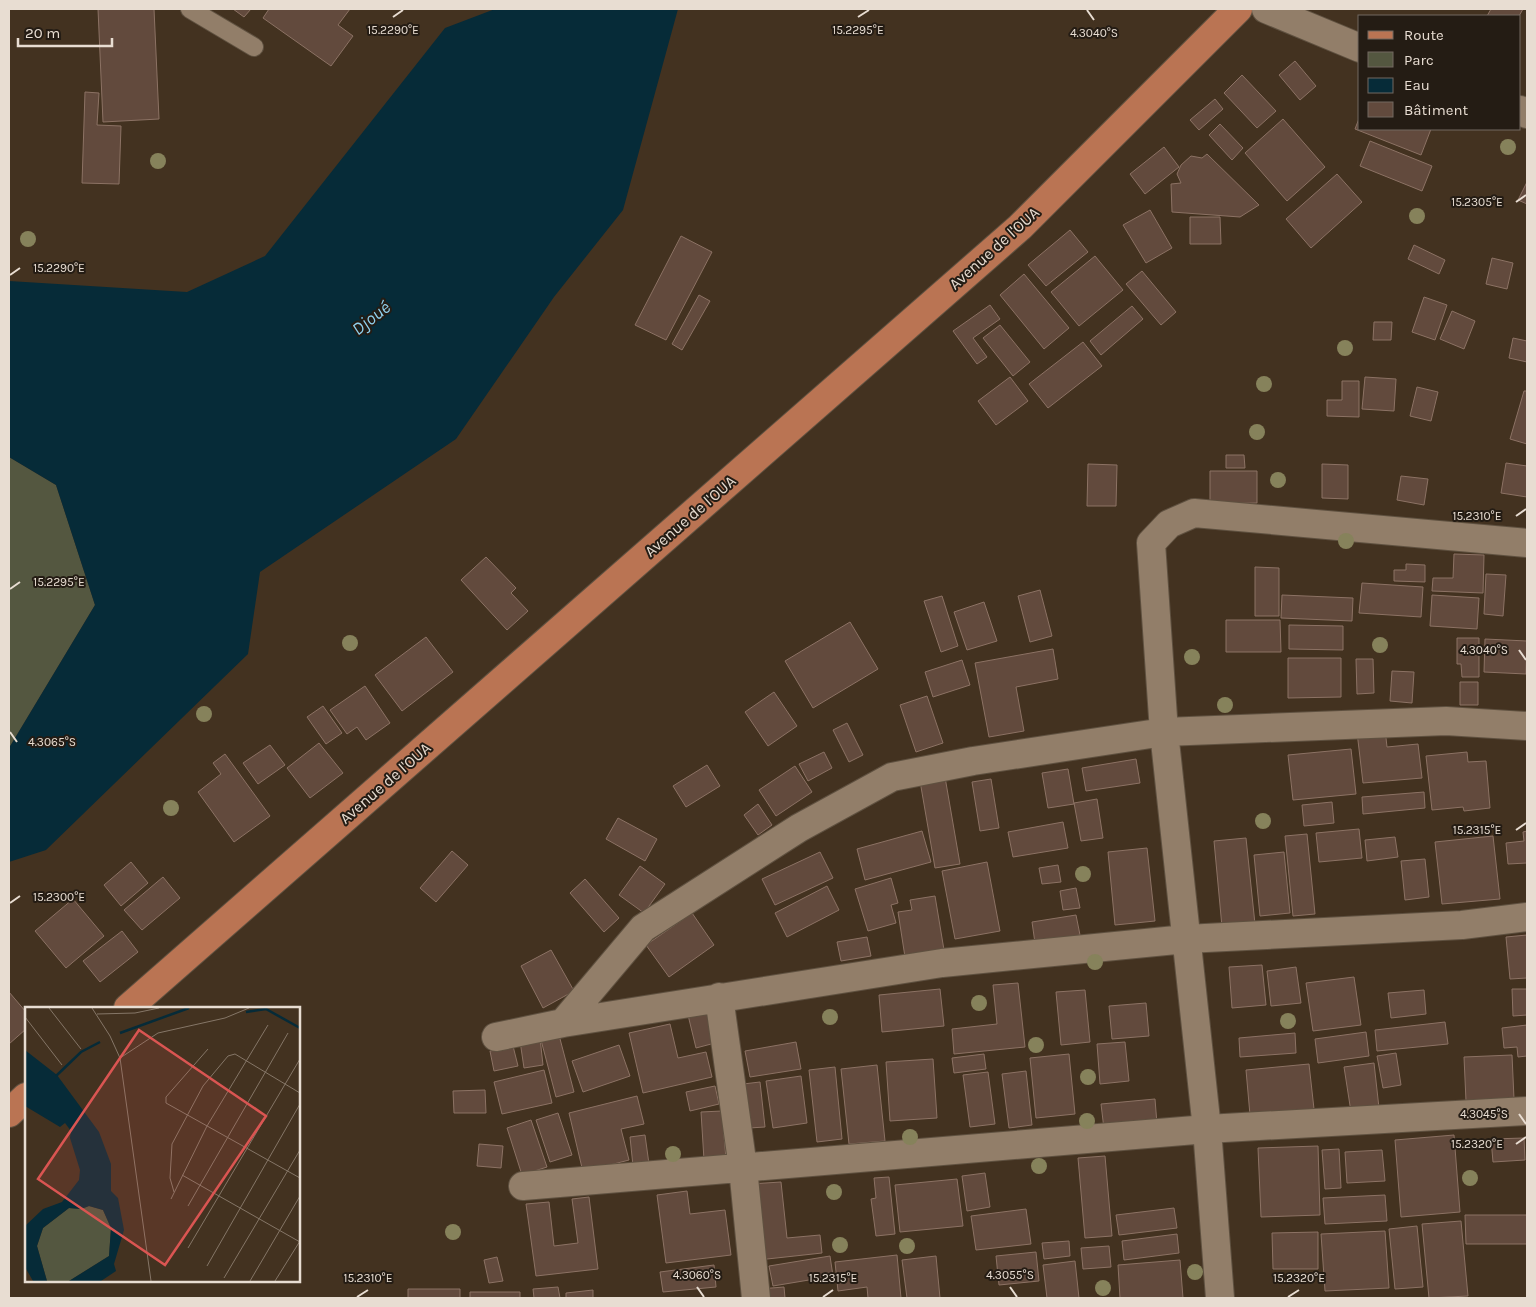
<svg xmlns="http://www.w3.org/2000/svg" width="1536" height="1307" viewBox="0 0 1536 1307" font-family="Karla,sans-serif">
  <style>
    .green { fill: #545740 }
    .water { fill: #062b38 }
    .building { fill: #624a3d; stroke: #8c7264 }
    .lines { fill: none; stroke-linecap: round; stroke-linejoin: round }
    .lane-casing { stroke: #5f5140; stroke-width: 20 }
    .street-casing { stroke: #5f5140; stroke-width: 30 }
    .primary-casing { stroke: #5f5140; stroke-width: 30 }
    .lane { stroke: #927e69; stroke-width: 18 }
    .street { stroke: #927e69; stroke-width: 28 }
    .primary { stroke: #ba7453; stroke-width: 28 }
    .tree { fill: #86825b }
    .ticks { fill: none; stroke: #e8ddd2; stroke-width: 2 }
    .labels { text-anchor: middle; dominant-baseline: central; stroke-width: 4; stroke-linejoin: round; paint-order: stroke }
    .street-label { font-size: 16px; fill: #e8ddd2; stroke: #241c14 }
    .water-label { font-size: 18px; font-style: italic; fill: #8fd0ed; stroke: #241c14 }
    .inset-river { fill: none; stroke: #062b38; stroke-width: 2.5 }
    .inset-road { fill: none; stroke: #857667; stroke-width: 1 }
    .view { fill: #da5552; fill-opacity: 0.15; stroke: #da5552; stroke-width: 2.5 }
    .inset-edge { fill: none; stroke: #e8ddd2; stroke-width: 2.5 }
    .ticks-label { font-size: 12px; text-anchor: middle; fill: #e8ddd2; stroke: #241c14; stroke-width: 4; stroke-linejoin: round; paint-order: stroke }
  </style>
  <rect width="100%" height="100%" fill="#433220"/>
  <path class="green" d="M9,457L56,485L95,605L9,748Z"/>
  <path class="water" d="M495,9H678L623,210L554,297L456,439L260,572L248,654L46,850L9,862V748L95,605L56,485L9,457V281L187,292L265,256L445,28Z"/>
  <path class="building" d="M98,9H154L159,119L103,122Z
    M233,9H251L244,17Z
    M269,9H350L338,25L353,36L331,66L263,18Z
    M1491,9H1523L1519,16H1487Z
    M1295,61L1316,86L1300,100L1279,75Z
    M1242,75L1276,111L1257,128L1224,93Z
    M85,92L99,93L97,125L121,126L119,184L82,183Z
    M1215,99L1223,109L1199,130L1190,120Z
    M1360,116V129H1431L1421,155L1355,129Z
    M1283,119L1325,167L1287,201L1245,153Z
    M1220,124L1243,148L1232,160L1209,135Z
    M1370,141L1432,166L1422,191L1360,166Z
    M1164,147L1179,167L1145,194L1130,174Z
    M1207,154L1259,205L1240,217L1172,212L1171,184L1181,183L1177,174L1181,165L1191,156L1202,158Z
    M1337,174L1362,202L1311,248L1286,219Z
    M1527,182V204L1518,200Z
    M1150,210L1172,248L1146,263L1123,225Z
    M1190,217H1220L1221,244H1190Z
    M1070,230L1088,252L1046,286L1028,265Z
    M681,236L712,252L666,340L635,325Z
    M1414,245L1445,260L1439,274L1408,259Z
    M1095,256L1123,290L1079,326L1051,292Z
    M1492,258L1513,263L1507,289L1486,284Z
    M1142,271L1176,312L1161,325L1126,284Z
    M1024,274L1069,328L1044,349L1000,295Z
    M699,295L710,301L682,350L672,344Z
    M1424,297L1447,305L1435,340L1412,332Z
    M990,305L1000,319L973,338L987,357L977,364L953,331Z
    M1132,306L1143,319L1101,355L1090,341Z
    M1452,311L1475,321L1464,349L1440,339Z
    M1374,322H1392L1391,340H1373Z
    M1000,325L1030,362L1013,376L983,338Z
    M1513,338L1527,341V362L1509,358Z
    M1083,342L1102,366L1048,408L1029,384Z
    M1010,377L1028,401L996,425L978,401Z
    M1365,377L1396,379L1394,411L1362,409Z
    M1342,381H1359V417L1327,416V400H1342Z
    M1417,387L1438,392L1431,421L1410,416Z
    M1524,391H1527V444L1510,439Z
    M1226,455H1244L1245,468H1226Z
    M1506,463L1527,466V497L1501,493Z
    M1088,464L1117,465L1116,506H1087Z
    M1322,464L1348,465V499L1322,498Z
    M1210,471H1257V503L1210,504Z
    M1401,476L1428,479L1424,505L1397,500Z
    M1454,554L1484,555L1483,593L1432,591L1433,578H1453Z
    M486,557L516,588L511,593L528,611L507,630L461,580Z
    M1406,564L1425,565V582L1394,581V570H1406Z
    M1255,567L1279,568V616H1255Z
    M1486,574L1506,575L1503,616L1484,614Z
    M1362,583L1423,587L1421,617L1359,613Z
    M1040,590L1052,636L1030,642L1018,596Z
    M1282,595L1353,598L1352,621L1281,618Z
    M1432,595L1479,598L1477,629L1430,626Z
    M942,596L958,646L941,652L924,601Z
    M984,602L997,641L967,650L954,612Z
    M1226,620H1280L1281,652H1226Z
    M850,622L878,669L813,708L785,661Z
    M1289,625L1343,626V650L1289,649Z
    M426,637L453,672L402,711L375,675Z
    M1457,638H1479V677H1462L1461,664H1457Z
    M1485,639L1527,641L1526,674L1484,672Z
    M1053,649L1058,679L1016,687L1024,731L989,737L975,663Z
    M1288,658H1341V697L1288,698Z
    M1356,659H1373L1374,693L1357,694Z
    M962,660L970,685L933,697L925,672Z
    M1392,671L1414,672L1412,703L1390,701Z
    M1460,682H1478V705H1460Z
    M365,686L390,723L366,740L357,727L347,734L330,710Z
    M774,692L797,726L768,746L745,712Z
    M927,696L943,743L916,752L900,705Z
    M323,706L342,733L326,744L307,717Z
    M847,723L863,755L849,762L833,730Z
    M1385,729L1387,747L1418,744L1422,778L1363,783L1357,732Z
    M319,743L343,773L310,798L287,768Z
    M270,745L285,765L258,784L243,763Z
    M1351,749L1356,794L1293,800L1288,755Z
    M824,752L832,768L808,781L799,764Z
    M1467,752L1468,762L1486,761L1490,808L1464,811L1463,807L1432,810L1426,756Z
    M225,754L270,816L234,842L198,792L221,774L213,763Z
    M1136,759L1140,783L1086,791L1082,768Z
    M707,765L720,786L686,807L673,786Z
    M795,766L812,792L776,816L759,790Z
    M1068,769L1074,804L1048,808L1042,773Z
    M945,777L960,864L935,868L920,781Z
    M991,779L999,828L980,831L972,782Z
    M1424,792L1425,808L1363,814L1362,797Z
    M1097,799L1103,838L1081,841L1074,803Z
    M1332,802L1334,823L1304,826L1302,805Z
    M758,804L772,825L758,835L744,815Z
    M618,818L657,839L645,861L606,839Z
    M1063,822L1068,848L1013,857L1008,832Z
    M1359,829L1362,858L1319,862L1316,833Z
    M922,831L931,862L865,880L857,849Z
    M1527,831V863L1508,864L1506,843L1524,841L1523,832Z
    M1307,834L1315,914L1293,916L1285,836Z
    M1493,836L1500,899L1442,904L1435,842Z
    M1395,837L1398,857L1367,861L1365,840Z
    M1246,838L1255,924L1222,927L1214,841Z
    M1147,848L1155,921L1115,925L1108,852Z
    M452,851L468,865L436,902L420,888Z
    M820,852L833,878L775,905L762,879Z
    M1284,852L1290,913L1260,916L1254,855Z
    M1425,859L1429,897L1405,900L1401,861Z
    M131,862L148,883L121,906L104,885Z
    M987,862L1000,931L955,939L942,871Z
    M1058,865L1061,882L1042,884L1039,868Z
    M640,866L665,884L644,913L619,895Z
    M163,877L180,898L142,930L124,910Z
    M891,878L898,903L891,905L896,923L868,931L855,889Z
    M585,879L619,918L604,932L570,893Z
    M827,886L839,910L787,937L775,913Z
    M1076,888L1080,908L1063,910L1060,891Z
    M935,896L944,950L905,957L898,912L912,910L910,900Z
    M73,899L104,936L66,968L35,931Z
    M692,913L714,945L669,977L646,945Z
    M1076,915L1080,935L1035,943L1032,922Z
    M122,931L138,952L100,982L83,961Z
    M1527,935V978L1510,979L1506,937Z
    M867,937L871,956L841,961L837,942Z
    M551,950L574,991L543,1008L521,966Z
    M1262,965L1266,1005L1232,1008L1229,967Z
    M1296,967L1301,1003L1271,1006L1267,971Z
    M1354,977L1361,1025L1313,1031L1306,983Z
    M1018,983L1025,1047L954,1054L952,1029L997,1024L993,985Z
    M940,989L944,1026L882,1032L879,995Z
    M1512,989H1527V1015L1513,1016Z
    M1085,990L1090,1042L1061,1045L1056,992Z
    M1424,990L1426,1014L1391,1018L1388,993Z
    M9,992L26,1012V1029L9,1044Z
    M1146,1003L1149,1036L1112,1039L1109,1006Z
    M706,1010L715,1043L696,1048L688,1015Z
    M1445,1022L1448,1044L1377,1051L1375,1030Z
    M670,1024L678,1058L706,1052L712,1077L643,1093L629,1033Z
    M1527,1025V1056L1518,1057L1517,1047L1504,1048L1502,1028Z
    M1366,1032L1369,1056L1318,1063L1315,1039Z
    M1295,1033L1296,1053L1240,1057L1239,1038Z
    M559,1035L574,1092L556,1097L541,1040Z
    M540,1038L543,1065L524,1068L520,1041Z
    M796,1042L801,1069L750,1077L745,1051Z
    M1125,1042L1129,1081L1100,1084L1097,1044Z
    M619,1045L630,1076L583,1092L572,1061Z
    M513,1046L518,1066L494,1071L490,1051Z
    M1396,1053L1401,1085L1383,1088L1377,1056Z
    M984,1054L986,1069L954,1073L952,1058Z
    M1069,1054L1075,1114L1036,1118L1030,1058Z
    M1512,1055L1514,1099L1466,1101L1464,1057Z
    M933,1059L937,1118L890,1121L886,1062Z
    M1374,1063L1379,1108L1351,1112L1344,1067Z
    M1309,1064L1314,1109L1250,1115L1246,1070Z
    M877,1065L885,1141L849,1144L841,1069Z
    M835,1067L842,1139L817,1142L809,1070Z
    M544,1070L552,1103L502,1114L494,1082Z
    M1026,1071L1032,1125L1009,1128L1002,1074Z
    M988,1072L995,1124L970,1127L963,1075Z
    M801,1076L807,1123L773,1128L766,1081Z
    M760,1082L765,1127L749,1128L743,1084Z
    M715,1086L719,1104L690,1111L686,1092Z
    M485,1090L486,1113H454L453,1091Z
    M637,1096L644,1124L621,1129L629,1160L583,1172L569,1113Z
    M1155,1099L1157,1124L1104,1129L1101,1104Z
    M722,1111L726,1159L704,1160L701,1112Z
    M558,1113L572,1155L550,1162L536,1120Z
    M531,1120L547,1167L522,1175L507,1128Z
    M645,1135L649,1164L633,1166L630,1137Z
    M1454,1135L1460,1212L1401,1217L1395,1140Z
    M1524,1138L1525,1160L1493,1162L1491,1139Z
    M479,1144L503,1146L501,1168L477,1166Z
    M1318,1146L1320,1215L1261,1217L1258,1148Z
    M1339,1149L1341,1188L1325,1189L1322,1150Z
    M1382,1150L1385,1181L1347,1183L1345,1152Z
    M1105,1156L1112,1236L1085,1238L1078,1158Z
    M985,1173L990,1207L967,1211L962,1176Z
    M889,1177L895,1234L876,1236L871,1199L876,1198L874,1178Z
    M957,1179L963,1226L900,1232L895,1185Z
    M781,1182L787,1238L820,1235L822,1253L758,1260L750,1184Z
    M687,1191L690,1214L725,1210L731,1255L666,1263L657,1195Z
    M1385,1195L1387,1221L1325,1224L1323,1198Z
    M589,1197L598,1269L536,1276L526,1204L549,1202L554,1246L578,1243L572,1199Z
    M1174,1208L1177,1228L1119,1235L1116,1215Z
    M1026,1209L1031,1244L976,1250L971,1216Z
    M1465,1215H1527V1244H1466Z
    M1461,1221L1468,1296L1429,1298L1422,1224Z
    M1417,1226L1423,1287L1395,1289L1389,1229Z
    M1385,1231L1389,1288L1325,1291L1321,1234Z
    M1318,1232V1269H1273L1272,1233Z
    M1177,1234L1179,1253L1124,1260L1122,1241Z
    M1069,1241L1070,1256L1044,1259L1042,1243Z
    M1109,1246L1111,1267L1083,1269L1081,1248Z
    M1036,1252L1039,1281L999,1285L996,1256Z
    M897,1255L901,1298H868L867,1287L838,1291L835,1262Z
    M830,1256L833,1276L773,1286L769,1266Z
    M936,1256L940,1298H907L902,1260Z
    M497,1257L503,1281L489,1283L484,1260Z
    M1180,1260L1183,1298H1120L1118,1265Z
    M1075,1261L1079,1298H1047L1043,1265Z
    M714,1265L716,1287L663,1292L660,1272Z
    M558,1287L560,1298H534L533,1289Z
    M784,1287L785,1298H760L759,1289Z
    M408,1289H460V1298H408Z
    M593,1290V1298H566V1293Z
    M470,1292H520V1298H470Z"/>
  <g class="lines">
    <g class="lane-casing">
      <path id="lane" d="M190,9L254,47"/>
    </g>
    <g class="street-casing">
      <path id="street" d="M1266,9L1360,48
        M1520,110L1527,114
        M719,997L743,1168L756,1298
        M563,1023L643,928L799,828L892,777L973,761L1164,732L1446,721L1527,726
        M496,1037L563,1023L942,963L1186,939L1462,925L1527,917
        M523,1186L1207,1129L1527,1111
        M1220,1298L1207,1129L1164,732L1151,543L1169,524L1194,513L1527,543"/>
    </g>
    <g class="primary-casing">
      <path id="primary" d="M128,1008L1020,227L1238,9
        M9,1113L26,1097"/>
    </g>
    <use href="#lane" class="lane"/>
    <use href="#street" class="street"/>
    <use href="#primary" class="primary"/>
  </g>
  <g class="tree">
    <circle cx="1508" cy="147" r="8"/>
    <circle cx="158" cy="161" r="8"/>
    <circle cx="1417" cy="216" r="8"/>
    <circle cx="28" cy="239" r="8"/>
    <circle cx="1345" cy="348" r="8"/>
    <circle cx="1264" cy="384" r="8"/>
    <circle cx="1257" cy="432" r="8"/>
    <circle cx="1278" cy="480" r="8"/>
    <circle cx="1346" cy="541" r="8"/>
    <circle cx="350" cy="643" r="8"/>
    <circle cx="1380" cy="645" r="8"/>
    <circle cx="1192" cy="657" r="8"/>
    <circle cx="1225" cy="705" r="8"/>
    <circle cx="204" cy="714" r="8"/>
    <circle cx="171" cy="808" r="8"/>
    <circle cx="1263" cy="821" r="8"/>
    <circle cx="1083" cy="874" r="8"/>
    <circle cx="1095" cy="962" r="8"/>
    <circle cx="979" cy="1003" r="8"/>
    <circle cx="830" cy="1017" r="8"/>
    <circle cx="1288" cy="1021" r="8"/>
    <circle cx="1036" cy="1045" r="8"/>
    <circle cx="1088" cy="1077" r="8"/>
    <circle cx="1087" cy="1121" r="8"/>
    <circle cx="910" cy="1137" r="8"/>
    <circle cx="673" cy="1154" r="8"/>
    <circle cx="1039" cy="1166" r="8"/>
    <circle cx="1470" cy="1178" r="8"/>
    <circle cx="834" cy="1192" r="8"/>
    <circle cx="453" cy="1232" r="8"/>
    <circle cx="840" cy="1245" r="8"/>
    <circle cx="907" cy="1246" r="8"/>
    <circle cx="1195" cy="1272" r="8"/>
    <circle cx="1103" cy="1288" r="8"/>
  </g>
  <path class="ticks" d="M1087,10L1094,20M393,17L403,10M858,17L869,10M1516,202L1526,195M10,275L20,268M1516,516L1526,509M10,589L20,582M1519,650L1526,660M10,732L17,742M1516,830L1526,823M10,903L20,896M1519,1114L1526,1124M1516,1144L1526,1137M697,1287L704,1297M1010,1287L1017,1297M357,1297L368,1290M823,1297L833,1290M1288,1297L1299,1290"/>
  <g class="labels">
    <g class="street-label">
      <text transform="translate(994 248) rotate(-42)">Avenue de l'OUA</text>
      <text transform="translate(690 516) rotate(-41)">Avenue de l'OUA</text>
      <text transform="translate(385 783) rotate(-41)">Avenue de l'OUA</text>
    </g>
    <g class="water-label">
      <text transform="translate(371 318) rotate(-38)">Djoué</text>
    </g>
  </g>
  <g transform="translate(25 1007)">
    <rect width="275" height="275" fill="#433220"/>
    <path d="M64,199L78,203L86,221L84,249L44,274H22L12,239L18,221L44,201L56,202Z" fill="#545740"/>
    <path d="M0,43L32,68L74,125L86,157V184L93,191L99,223L89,257L91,264L76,274H44L84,249L86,221L78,203L64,199L56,202L44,201L18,221L12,239L22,274H8L0,260V219L18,202L37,195L54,173L55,163L45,131L46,124L40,116L35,120L0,99Z" fill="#062b38"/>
    <path class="inset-river" d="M221,5L241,2L275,21M95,26L164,1M31,69L56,45L75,35"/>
    <path class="inset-road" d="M24,1L56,42M67,1L85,29L95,51L126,274M72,7L110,6L134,1M0,10L37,58M183,42L141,90V96L275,171M95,51L133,26L200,11L224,1M157,168L275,235M149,185L145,171L147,137L178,79L203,49L210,47L275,86M146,192L182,119L243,18M163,199L263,26M163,241L275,52M182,259L275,97M199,271L275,143M225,274L275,189M250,274L275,234"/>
    <path class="view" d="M114,23L241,109L140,258L13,172Z"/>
    <rect width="275" height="275" class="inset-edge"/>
  </g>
  <g class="ticks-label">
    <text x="393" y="34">15.2290°E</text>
    <text x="858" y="34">15.2295°E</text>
    <text x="1094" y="37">4.3040°S</text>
    <text x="1477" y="206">15.2305°E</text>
    <text x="59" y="272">15.2290°E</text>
    <text x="1477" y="520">15.2310°E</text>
    <text x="59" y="586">15.2295°E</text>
    <text x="1484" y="654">4.3040°S</text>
    <text x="52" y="746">4.3065°S</text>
    <text x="1477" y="834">15.2315°E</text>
    <text x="59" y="901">15.2300°E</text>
    <text x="1484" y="1118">4.3045°S</text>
    <text x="1477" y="1148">15.2320°E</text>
    <text x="697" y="1279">4.3060°S</text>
    <text x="1010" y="1279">4.3055°S</text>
    <text x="368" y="1282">15.2310°E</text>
    <text x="833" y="1282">15.2315°E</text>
    <text x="1299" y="1282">15.2320°E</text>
  </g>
  <rect width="1536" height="1307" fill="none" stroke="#e8ddd2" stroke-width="20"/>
  <rect x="1358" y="15" width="162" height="115" fill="#241c14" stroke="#726960"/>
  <rect x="1368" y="31" width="25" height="8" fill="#ba7453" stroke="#726960"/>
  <text x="1404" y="40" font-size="15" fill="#e8ddd2">Route</text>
  <rect x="1368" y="52" width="25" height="15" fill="#545740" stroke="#726960"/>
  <text x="1404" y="65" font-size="15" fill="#e8ddd2">Parc</text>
  <rect x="1368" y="78" width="25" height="15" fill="#062b38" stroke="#726960"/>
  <text x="1404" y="90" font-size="15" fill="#e8ddd2">Eau</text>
  <rect x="1368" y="102" width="25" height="15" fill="#624a3d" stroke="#726960"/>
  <text x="1404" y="115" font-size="15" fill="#e8ddd2">Bâtiment</text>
  <path d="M18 38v8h94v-8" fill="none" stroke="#e8ddd2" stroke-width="2.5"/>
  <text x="25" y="38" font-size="15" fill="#e8ddd2" stroke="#241c14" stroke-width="4" paint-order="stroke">20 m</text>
</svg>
